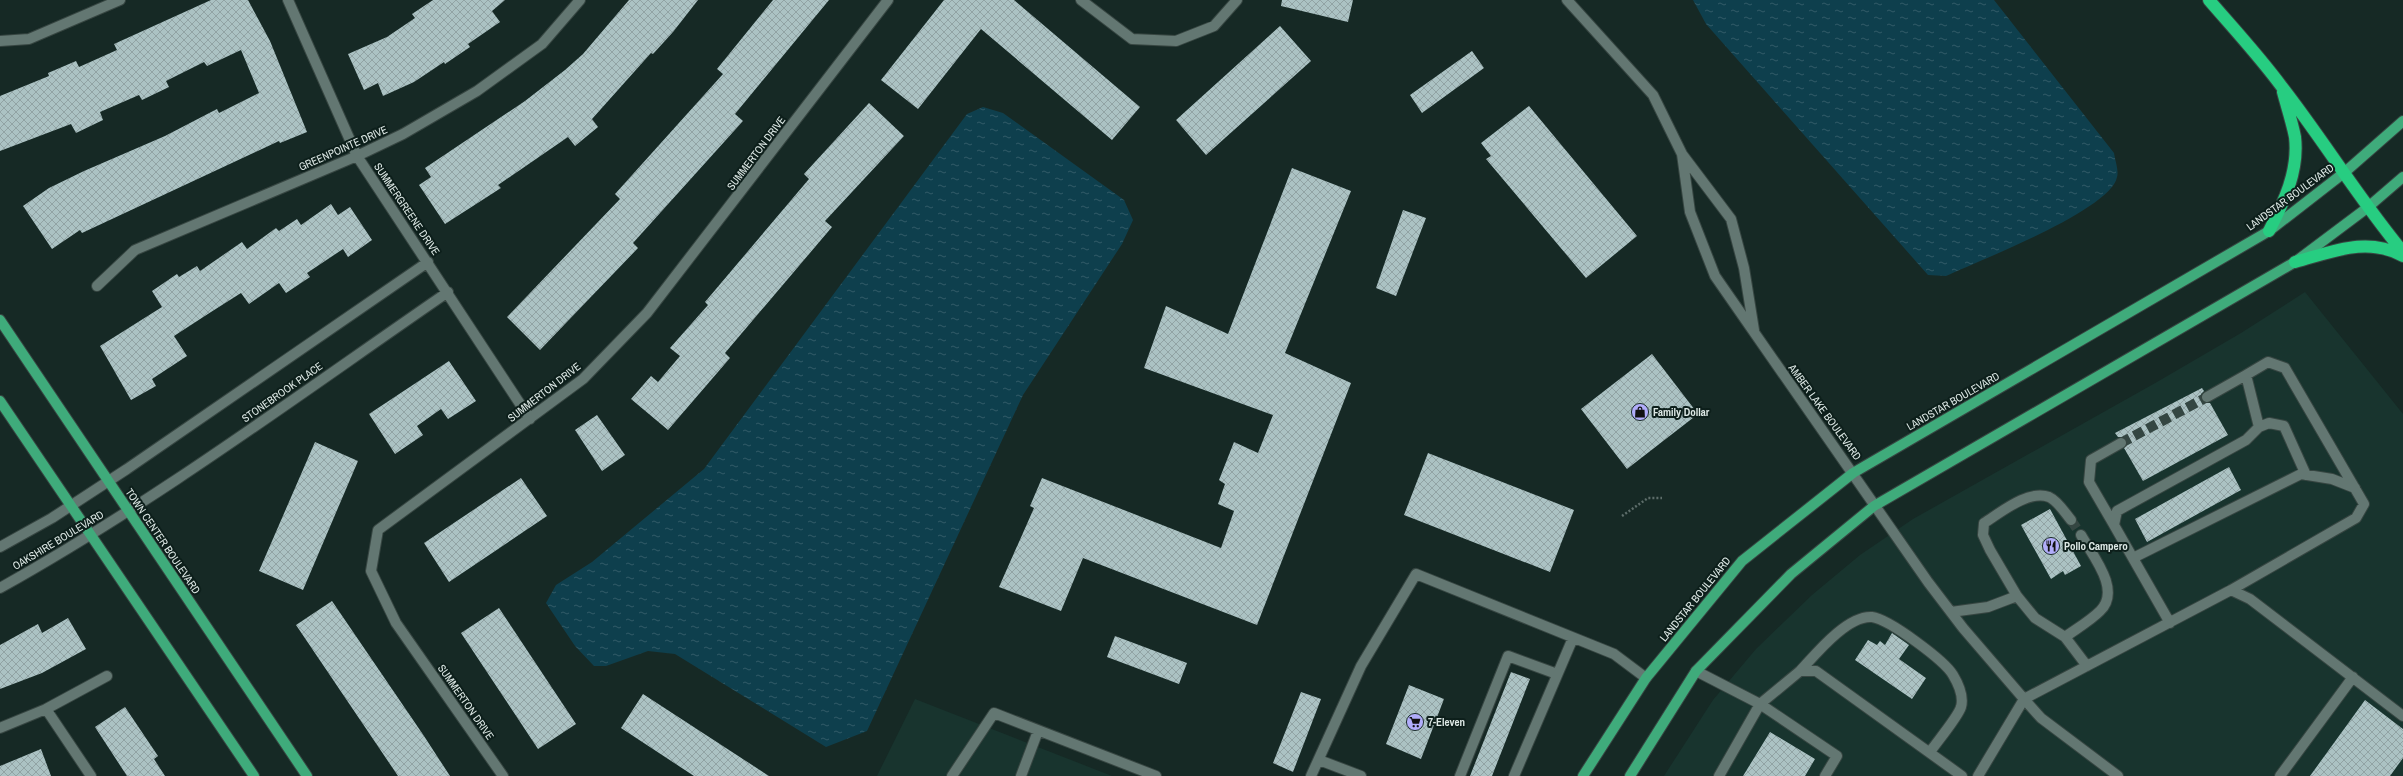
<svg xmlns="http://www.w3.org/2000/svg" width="2403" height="776" viewBox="0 0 2403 776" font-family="'Archivo Narrow',sans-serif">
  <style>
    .built { fill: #18342e }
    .water { fill: url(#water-ripples) }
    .building { fill: url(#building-cross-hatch) }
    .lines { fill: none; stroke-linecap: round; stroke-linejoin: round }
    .minor-tunnel { stroke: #344642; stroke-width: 10; stroke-dasharray: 10 5; stroke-linecap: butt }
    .minor-casing { stroke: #374642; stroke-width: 12 }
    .major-casing { stroke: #374642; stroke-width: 12 }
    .highway-casing { stroke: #374642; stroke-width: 14 }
    .path { stroke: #5d6d6a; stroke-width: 2.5; stroke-dasharray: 2 2; stroke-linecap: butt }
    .minor { stroke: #637772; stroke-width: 10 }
    .major { stroke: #3fab7b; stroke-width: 10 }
    .highway { stroke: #27cd81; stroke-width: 12 }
    .labels { text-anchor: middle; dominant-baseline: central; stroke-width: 4; stroke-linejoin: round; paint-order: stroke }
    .street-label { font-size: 11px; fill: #dee9e6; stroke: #0d1f1b }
    .poi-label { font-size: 11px; font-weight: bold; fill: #dee9e6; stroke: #0d1f1b; text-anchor: start }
  </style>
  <defs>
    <pattern id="water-ripples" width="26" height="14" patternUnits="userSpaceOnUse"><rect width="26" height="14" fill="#0e3f4d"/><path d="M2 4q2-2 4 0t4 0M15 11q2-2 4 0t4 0" fill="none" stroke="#315b67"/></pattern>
    <pattern id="building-cross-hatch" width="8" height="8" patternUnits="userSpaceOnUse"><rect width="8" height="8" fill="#abc2c3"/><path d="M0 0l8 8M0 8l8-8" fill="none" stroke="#91a3a4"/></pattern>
  </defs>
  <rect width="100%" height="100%" fill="#162925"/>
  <path class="built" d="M2305,292L2403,414V776H1664L1713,700L1756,649L1812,595L1860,555L1913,519L2157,382L2241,333Z
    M915,699L1112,776H877Z"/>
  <path class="water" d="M1693,0H1994L2114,153C2115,160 2119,171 2117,177C2111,210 1978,261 1946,276L1928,275L1706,24Z
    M983,107L1003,113L1124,200L1133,220L1122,244L1023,395L867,731L826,747L675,654L648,651L606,666H594L575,646L546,603L556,585L592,562L704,469L967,114Z"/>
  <path class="building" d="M211,0H248L270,41L307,132L280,143L279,141L82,233L80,230L52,249L23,206L49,188L84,171L165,136L217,109L219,113L259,93L241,50L207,66L204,62L166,81L169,87L142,100L139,95L100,112L103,120L76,133L71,124L0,151V96L49,76L48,73L76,61L79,67L117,50L114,44Z
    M433,0H505L492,11L500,22L468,44L470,47L445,64L444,62L414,82L383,96L378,83L364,90L348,54L387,37L415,18L412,14Z
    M629,0H698L673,32L653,54L651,53L592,119L598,127L575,146L568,137L498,185L501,188L445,224L419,185L431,177L425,168L525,101L565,70L583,54Z
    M773,0H829L735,114L743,121L633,243L638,248L540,350L507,317L620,199L615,194L723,74L717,69Z
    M944,0H1014L1140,107L1112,140L981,29L918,109L881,80Z
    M1282,0H1353L1348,22L1281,6Z
    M1280,26L1311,61L1206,155L1176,120Z
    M1472,51L1484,68L1422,113L1410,95Z
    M869,103L904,136L825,221L832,227L725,353L730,358L668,430L631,399L651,376L658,382L680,356L670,348L708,305L705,302L809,179L804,174Z
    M1529,106L1637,236L1586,278L1486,159L1491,156L1481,143Z
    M1292,168L1351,191L1285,353L1351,383L1257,625L1083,558L1061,611L999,587L1034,508L1030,506L1042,478L1221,548L1234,511L1218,504L1225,484L1219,480L1234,442L1258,453L1273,415L1144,368L1166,306L1228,334Z
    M331,204L338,215L350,207L372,240L348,257L343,249L307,273L310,277L286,293L279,283L249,304L241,293L211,312L174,336L187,356L152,379L156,386L131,400L100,346L162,307L152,291L177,274L179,277L197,266L200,271L242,242L247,249L276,228L279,231L297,219L301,225Z
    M1403,210L1426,218L1396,296L1376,288Z
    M1652,354L1698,414L1627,469L1581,409Z
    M449,361L476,401L448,419L441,409L417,426L423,435L395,454L369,414Z
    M2202,388L2204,391L2201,394V400L2204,403H2210L2228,435L2143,481L2124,448L2127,443L2126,439L2121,437H2118L2115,433Z
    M597,415L625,455L602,471L575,430Z
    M315,442L358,461L303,590L259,571Z
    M1428,453L1574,510L1550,572L1404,515Z
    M2229,467L2241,490L2147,542L2135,519Z
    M521,478L547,516L449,582L424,543Z
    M2050,509L2081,566L2065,575L2063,571L2051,579L2021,525Z
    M332,601L424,736L450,776H398L296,625Z
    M499,608L576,724L538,749L461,633Z
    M68,618L86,649L42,673L0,689V645L38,624L42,633Z
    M1892,633L1909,645L1899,659L1926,678L1912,699L1855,660L1868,640L1877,645L1880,641L1885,645Z
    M1115,636L1187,663L1179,684L1107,657Z
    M1511,672L1530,679L1492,776H1470Z
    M1409,685L1444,699L1421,759L1386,744Z
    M1301,692L1321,699L1293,772L1273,763Z
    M643,694L769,776H694L621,728Z
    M2365,700L2403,729V758L2390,776H2310Z
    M125,707L158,756L154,759L165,776H127L95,727Z
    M1770,732L1815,759L1805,776H1743Z
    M41,749L51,776H0V766Z"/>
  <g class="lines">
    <path class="minor-tunnel" d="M2121,443L2207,397
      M2071,520L2081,535"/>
    <g class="minor-casing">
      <path id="minor" d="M288,0L357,156L530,419
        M1081,0L1132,39L1176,41L1214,26L1237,0
        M1567,0L1653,95L1682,154L1731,219L1744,268L1754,330
        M0,41L29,39L120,0
        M1682,154L1690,212L1715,276L1928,582L1963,628L2024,699L2231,590L2250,599L2403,716
        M97,286L135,250L357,156L403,134L477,91L542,44L580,0
        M2207,397L2246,375
        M2259,427L2269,423L2284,426L2306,475
        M2071,520C2065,513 2058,501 2049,497C2029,489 2000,513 1984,523L1983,535L1990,550L2017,596L2035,618L2065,637L2087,666
        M2114,525L2089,482L2091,460L2121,443
        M0,547L52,518L127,469L428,262
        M2133,558L2301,474L2332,479L2355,488
        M0,588C156,501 301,393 448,292
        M1951,612L1988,607L2017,596
        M2170,623L2114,525L2117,511L2246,440L2259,427L2246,375L2268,362L2285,368L2364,504L2356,518L2231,590
        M2065,637C2076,629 2090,621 2100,611C2122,590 2092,555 2081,535
        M1696,671L1760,704L1837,756L1825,776
        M1800,671C1815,655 1847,615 1872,617C1889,619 1945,661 1953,675C1959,685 1964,696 1961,707C1958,717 1936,743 1930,752
        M46,709L91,776
        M0,728L46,709L107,676
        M1319,760L1361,776
        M503,776L396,623L371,571L378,530L583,379L647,313L888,0
        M952,776L994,713L1156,776
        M1021,776L1038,731
        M1311,776L1361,666L1416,574L1614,654L1646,678
        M1460,776L1508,656L1557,674
        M1514,776L1573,638
        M1719,776L1760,704L1800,671H1816L1962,776
        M1978,776L2024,699L2041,718L2118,776
        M2280,776L2353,677"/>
    </g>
    <g class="major-casing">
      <path id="major" d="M0,320L307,776
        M0,401L254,776
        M1583,776L1646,678L1742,561L1853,473L2269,231L2345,172L2403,121
        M1630,776L1696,671L1791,574L1874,506L2295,262L2367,208L2403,177"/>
    </g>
    <g class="highway-casing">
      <path id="highway" d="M2209,0C2234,29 2260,57 2282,87C2324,141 2359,199 2403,252
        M2269,231C2284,202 2299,171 2295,137C2292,122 2287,107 2283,92
        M2295,262C2332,252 2367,236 2403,256"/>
    </g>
    <path class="path" d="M1622,516L1648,498H1662"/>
    <use href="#minor" class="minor"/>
    <use href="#major" class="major"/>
    <use href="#highway" class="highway"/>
  </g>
  <defs>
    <g id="shop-disc" transform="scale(0.9)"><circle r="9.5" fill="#b1adfa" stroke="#0d1f1b"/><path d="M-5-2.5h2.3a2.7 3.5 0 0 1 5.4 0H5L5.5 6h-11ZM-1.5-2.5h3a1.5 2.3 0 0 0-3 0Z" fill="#111"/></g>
    <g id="restaurant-disc" transform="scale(0.9)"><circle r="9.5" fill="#b1adfa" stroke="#0d1f1b"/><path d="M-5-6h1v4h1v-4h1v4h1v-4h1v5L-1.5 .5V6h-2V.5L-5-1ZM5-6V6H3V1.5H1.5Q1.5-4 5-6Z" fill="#111"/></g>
    <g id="supermarket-disc" transform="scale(0.9)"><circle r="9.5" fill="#b1adfa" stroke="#0d1f1b"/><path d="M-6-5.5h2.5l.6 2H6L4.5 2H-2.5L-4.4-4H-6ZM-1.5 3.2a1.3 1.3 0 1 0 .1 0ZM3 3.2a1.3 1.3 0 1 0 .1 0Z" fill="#111"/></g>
  </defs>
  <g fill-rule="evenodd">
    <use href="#shop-disc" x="1640" y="412"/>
    <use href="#restaurant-disc" x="2051" y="546"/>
    <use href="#supermarket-disc" x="1415" y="722"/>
  </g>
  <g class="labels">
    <g class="street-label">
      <text transform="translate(343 148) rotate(-24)">GREENPOINTE DRIVE</text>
      <text transform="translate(756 153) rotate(-53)">SUMMERTON DRIVE</text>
      <text transform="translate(2290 197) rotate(-36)">LANDSTAR BOULEVARD</text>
      <text transform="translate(407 209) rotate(56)">SUMMERGREENE DRIVE</text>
      <text transform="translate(282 392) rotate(-35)">STONEBROOK PLACE</text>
      <text transform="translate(544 392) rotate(-38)">SUMMERTON DRIVE</text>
      <text transform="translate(1953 401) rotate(-30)">LANDSTAR BOULEVARD</text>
      <text transform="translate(1825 412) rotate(54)">AMBER LAKE BOULEVARD</text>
      <text transform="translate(58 540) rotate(-31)">OAKSHIRE BOULEVARD</text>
      <text transform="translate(163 541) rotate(56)">TOWN CENTER BOULEVARD</text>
      <text transform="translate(1695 599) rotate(-51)">LANDSTAR BOULEVARD</text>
      <text transform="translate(466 702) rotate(55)">SUMMERTON DRIVE</text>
    </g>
    <g class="poi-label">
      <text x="1653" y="412">Family Dollar</text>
      <text x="2064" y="546">Pollo Campero</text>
      <text x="1428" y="722">7-Eleven</text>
    </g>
  </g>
</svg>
